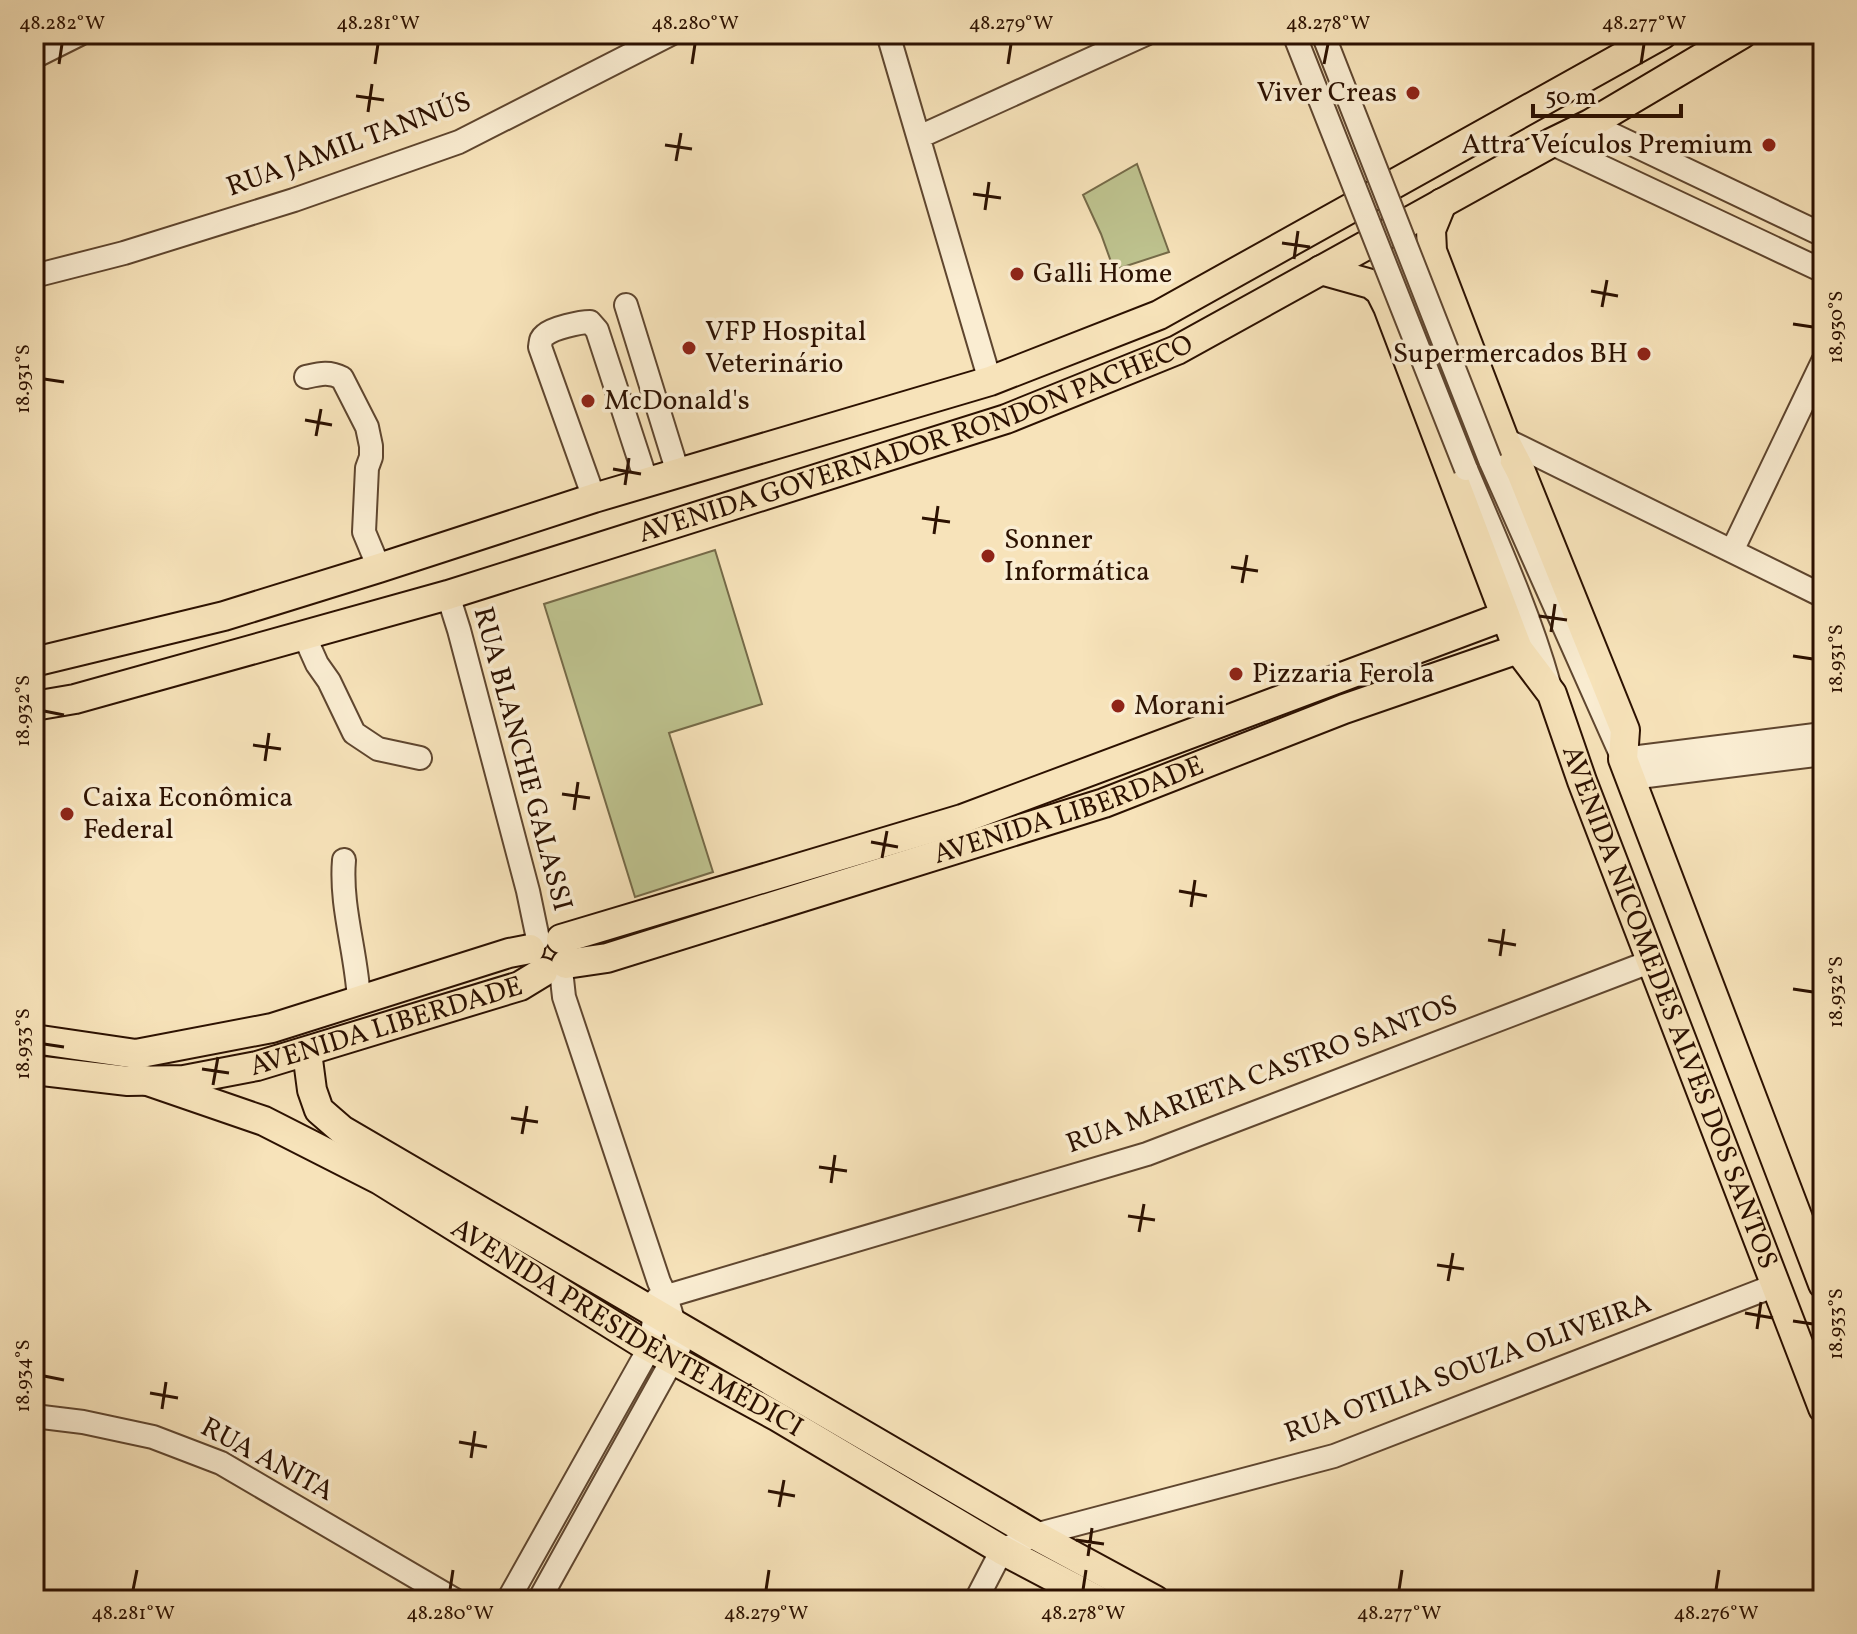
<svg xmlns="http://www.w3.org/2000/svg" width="1857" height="1634" viewBox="0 0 1857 1634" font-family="Vollkorn,serif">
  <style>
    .green { fill: #bec38f; stroke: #756a48; stroke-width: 2 }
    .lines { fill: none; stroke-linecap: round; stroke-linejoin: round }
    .minor-casing { stroke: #5f462f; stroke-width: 26 }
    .major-casing { stroke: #2c1101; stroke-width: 32 }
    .minor { stroke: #faedd2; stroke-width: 22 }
    .major { stroke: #f7e3ba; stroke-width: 28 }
    .minor-bridge-casing { stroke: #5f462f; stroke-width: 26; stroke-linecap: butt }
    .minor-bridge { stroke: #faedd2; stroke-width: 22 }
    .ticks { fill: none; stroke: #2c1101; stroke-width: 3 }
    .poi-dot { fill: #8f2418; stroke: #faedd2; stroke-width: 3 }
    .labels { text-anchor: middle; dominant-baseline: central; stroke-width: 7; stroke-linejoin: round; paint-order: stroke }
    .poi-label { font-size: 28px; fill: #2c1101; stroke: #faedd2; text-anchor: start }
    .street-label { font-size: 28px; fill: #2c1101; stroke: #faedd2 }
    .neatline { fill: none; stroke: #2c1101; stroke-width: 3 }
    .ticks-label { font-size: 20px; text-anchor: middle; fill: #2c1101 }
  </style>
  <rect width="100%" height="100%" fill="#f7e3ba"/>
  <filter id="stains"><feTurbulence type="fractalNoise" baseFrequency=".0025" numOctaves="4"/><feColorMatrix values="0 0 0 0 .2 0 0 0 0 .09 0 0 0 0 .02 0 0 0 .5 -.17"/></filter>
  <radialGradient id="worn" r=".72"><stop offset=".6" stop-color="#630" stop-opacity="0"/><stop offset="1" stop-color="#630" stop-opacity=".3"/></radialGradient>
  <path class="green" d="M1137,164L1169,252L1114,270L1101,234L1083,195Z
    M715,550L762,704L669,733L713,872L635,897L544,604Z"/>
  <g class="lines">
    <g class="minor-casing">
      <path id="minor" d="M888,34L990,381
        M34,57L80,34
        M1590,124L1823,235
        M919,137L1146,34
        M1551,143L1823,271
        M34,276L124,253L294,200L459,142L671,34
        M626,305L678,473
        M306,377C319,374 329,371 342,378L367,427L371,446V457L367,468L364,532L379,568
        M1504,439L1823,596
        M1490,460L1623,759L1823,734
        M1466,469C1496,540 1528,610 1549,684
        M594,498L540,347C541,341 540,339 545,335C553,328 580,322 590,322L597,330L647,483
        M1732,551L1823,361
        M448,595L459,630L528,891L538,939
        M304,635L317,664L329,681L354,733L378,749L420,758
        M1631,778L1823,754
        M344,860C340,907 357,954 359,1001
        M657,1299L1147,1154L1652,961
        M34,1416L83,1422L153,1437L221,1463L455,1600
        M508,1600L650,1347L657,1299
        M539,1600L679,1348C675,1325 670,1304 659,1282L564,997L561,970
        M976,1600L1002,1550L1035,1535L1334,1456L1776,1285"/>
    </g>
    <g class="major-casing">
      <g id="major">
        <path d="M1442,203L1431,230L1432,251L1504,439L1521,472L1625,730L1623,759L1823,1284"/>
        <path id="s1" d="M1321,270L1371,284L1380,291L1388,307L1518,649L1552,694L1582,781L1823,1408"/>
        <path d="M34,662L224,616L379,568L594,498L990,381L1159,315L1663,34"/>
        <path id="s2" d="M34,706L75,699L448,595L1006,419L1177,350L1551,143L1590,124L1742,34"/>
        <path d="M561,939L962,819L1505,616"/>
        <path id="s3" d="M566,964L607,958L1104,803L1344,709L1518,649"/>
        <path d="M34,1039L136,1054L272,1028L509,953L530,949"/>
        <path d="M307,1052L312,1090L319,1110L342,1130L1035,1535L1155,1600"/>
        <path id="s4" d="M34,1070L128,1081L184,1080L257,1066L520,986L543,972"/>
        <path id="s5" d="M145,1080L264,1121L380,1180L640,1342L778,1417L1002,1550L1097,1600"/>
      </g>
    </g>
    <use href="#minor" class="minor"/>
    <use href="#major" class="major"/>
    <g class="minor-bridge-casing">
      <path id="minor-bridge" d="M1294,34L1466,469
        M1323,34L1490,460"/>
    </g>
    <use href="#minor-bridge" class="minor-bridge"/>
  </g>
  <path class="ticks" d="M59,64L62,44M375,64L378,44M692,64L695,44M1008,64L1011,44M1324,64L1328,44M1641,64L1644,44M356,96L384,100M368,112L372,84M665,145L692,149M676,161L681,133M973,194L1001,198M985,210L989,182M1282,243L1310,247M1294,259L1298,231M1591,291L1618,296M1602,307L1607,280M1793,324L1813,327M44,379L64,382M305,420L332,425M316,436L321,409M613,469L641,474M625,485L629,458M922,518L950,522M934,534L938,506M1231,567L1258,571M1242,583L1247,555M1539,616L1567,620M1551,632L1555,604M1793,656L1813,659M44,711L64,715M253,745L281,749M265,761L269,733M562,794L590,798M574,810L578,782M871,842L898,847M882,858L887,831M1179,891L1207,896M1191,907L1195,880M1488,940L1516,945M1500,956L1504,929M1793,989L1813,992M44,1044L64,1047M202,1069L229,1073M213,1085L218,1057M511,1118L538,1122M522,1134L527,1106M819,1167L847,1171M831,1183L835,1155M1128,1216L1155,1220M1139,1232L1144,1204M1437,1265L1464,1269M1448,1281L1453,1253M1745,1313L1773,1318M1793,1321L1813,1324M1757,1329L1761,1302M44,1376L64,1380M150,1393L178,1398M162,1409L166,1382M459,1442L487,1447M471,1458L475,1431M768,1491L795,1496M779,1507L784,1480M1076,1540L1104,1544M1088,1556L1092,1528M133,1590L137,1570M450,1590L453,1570M766,1590L769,1570M1083,1590L1086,1570M1399,1590L1402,1570M1716,1590L1719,1570"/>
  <g class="poi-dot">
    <circle cx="1413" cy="93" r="8"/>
    <circle cx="1769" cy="145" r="8"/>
    <circle cx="1017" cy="274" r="8"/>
    <circle cx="689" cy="348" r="8"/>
    <circle cx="1644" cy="354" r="8"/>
    <circle cx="588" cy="401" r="8"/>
    <circle cx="988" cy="556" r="8"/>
    <circle cx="1236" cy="674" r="8"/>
    <circle cx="1118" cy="706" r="8"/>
    <circle cx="67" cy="814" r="8"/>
  </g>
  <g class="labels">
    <g class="poi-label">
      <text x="1397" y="93" text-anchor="end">Viver Creas</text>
      <text x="1753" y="145" text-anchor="end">Attra Veículos Premium</text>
      <text x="1033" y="274">Galli Home</text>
      <text x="705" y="332">VFP Hospital<tspan x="705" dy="32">Veterinário</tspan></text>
      <text x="1628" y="354" text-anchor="end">Supermercados BH</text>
      <text x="604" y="401">McDonald's</text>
      <text x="1004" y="540">Sonner<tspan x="1004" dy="32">Informática</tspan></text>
      <text x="1252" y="674">Pizzaria Ferola</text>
      <text x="1134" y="706">Morani</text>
      <text x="83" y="798">Caixa Econômica<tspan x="83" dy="32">Federal</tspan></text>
    </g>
    <g class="street-label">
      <text transform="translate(349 145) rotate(-20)">RUA JAMIL TANNÚS</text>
      <text stroke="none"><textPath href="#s2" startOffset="922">AVENIDA GOVERNADOR RONDON PACHECO</textPath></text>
      <text transform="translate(522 759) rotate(75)">RUA BLANCHE GALASSI</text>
      <text stroke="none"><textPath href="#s3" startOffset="526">AVENIDA LIBERDADE</textPath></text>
      <text stroke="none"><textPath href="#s1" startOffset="838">AVENIDA NICOMEDES ALVES DOS SANTOS</textPath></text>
      <text stroke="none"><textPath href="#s4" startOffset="360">AVENIDA LIBERDADE</textPath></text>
      <text transform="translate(1262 1075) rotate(-20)">RUA MARIETA CASTRO SANTOS</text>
      <text stroke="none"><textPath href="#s5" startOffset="544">AVENIDA PRESIDENTE MÉDICI</textPath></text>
      <text transform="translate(1468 1369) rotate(-20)">RUA OTILIA SOUZA OLIVEIRA</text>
      <text transform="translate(267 1460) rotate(28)">RUA ANITA</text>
    </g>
  </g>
  <rect width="1857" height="1634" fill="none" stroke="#f7e3ba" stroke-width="88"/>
  <path d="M1533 104v12h148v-12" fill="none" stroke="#2c1101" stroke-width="4"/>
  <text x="1545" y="104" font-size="24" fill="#2c1101" stroke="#faedd2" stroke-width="6" paint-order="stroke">50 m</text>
  <rect x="44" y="44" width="1769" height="1546" class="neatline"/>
  <g class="ticks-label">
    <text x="62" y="29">48.282°W</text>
    <text x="378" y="29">48.281°W</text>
    <text x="695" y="29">48.280°W</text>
    <text x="1011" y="29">48.279°W</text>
    <text x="1328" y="29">48.278°W</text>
    <text x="1644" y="29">48.277°W</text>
    <text transform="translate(1835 327) rotate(-90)" y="7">18.930°S</text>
    <text transform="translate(22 379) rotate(-90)" y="7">18.931°S</text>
    <text transform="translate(1835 659) rotate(-90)" y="7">18.931°S</text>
    <text transform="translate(22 711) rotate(-90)" y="7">18.932°S</text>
    <text transform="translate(1835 992) rotate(-90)" y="7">18.932°S</text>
    <text transform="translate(22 1044) rotate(-90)" y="7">18.933°S</text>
    <text transform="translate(1835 1324) rotate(-90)" y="7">18.933°S</text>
    <text transform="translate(22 1376) rotate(-90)" y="7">18.934°S</text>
    <text x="133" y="1619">48.281°W</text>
    <text x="450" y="1619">48.280°W</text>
    <text x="766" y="1619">48.279°W</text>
    <text x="1083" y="1619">48.278°W</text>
    <text x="1399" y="1619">48.277°W</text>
    <text x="1716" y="1619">48.276°W</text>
  </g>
  <rect width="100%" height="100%" filter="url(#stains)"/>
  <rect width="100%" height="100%" fill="url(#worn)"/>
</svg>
